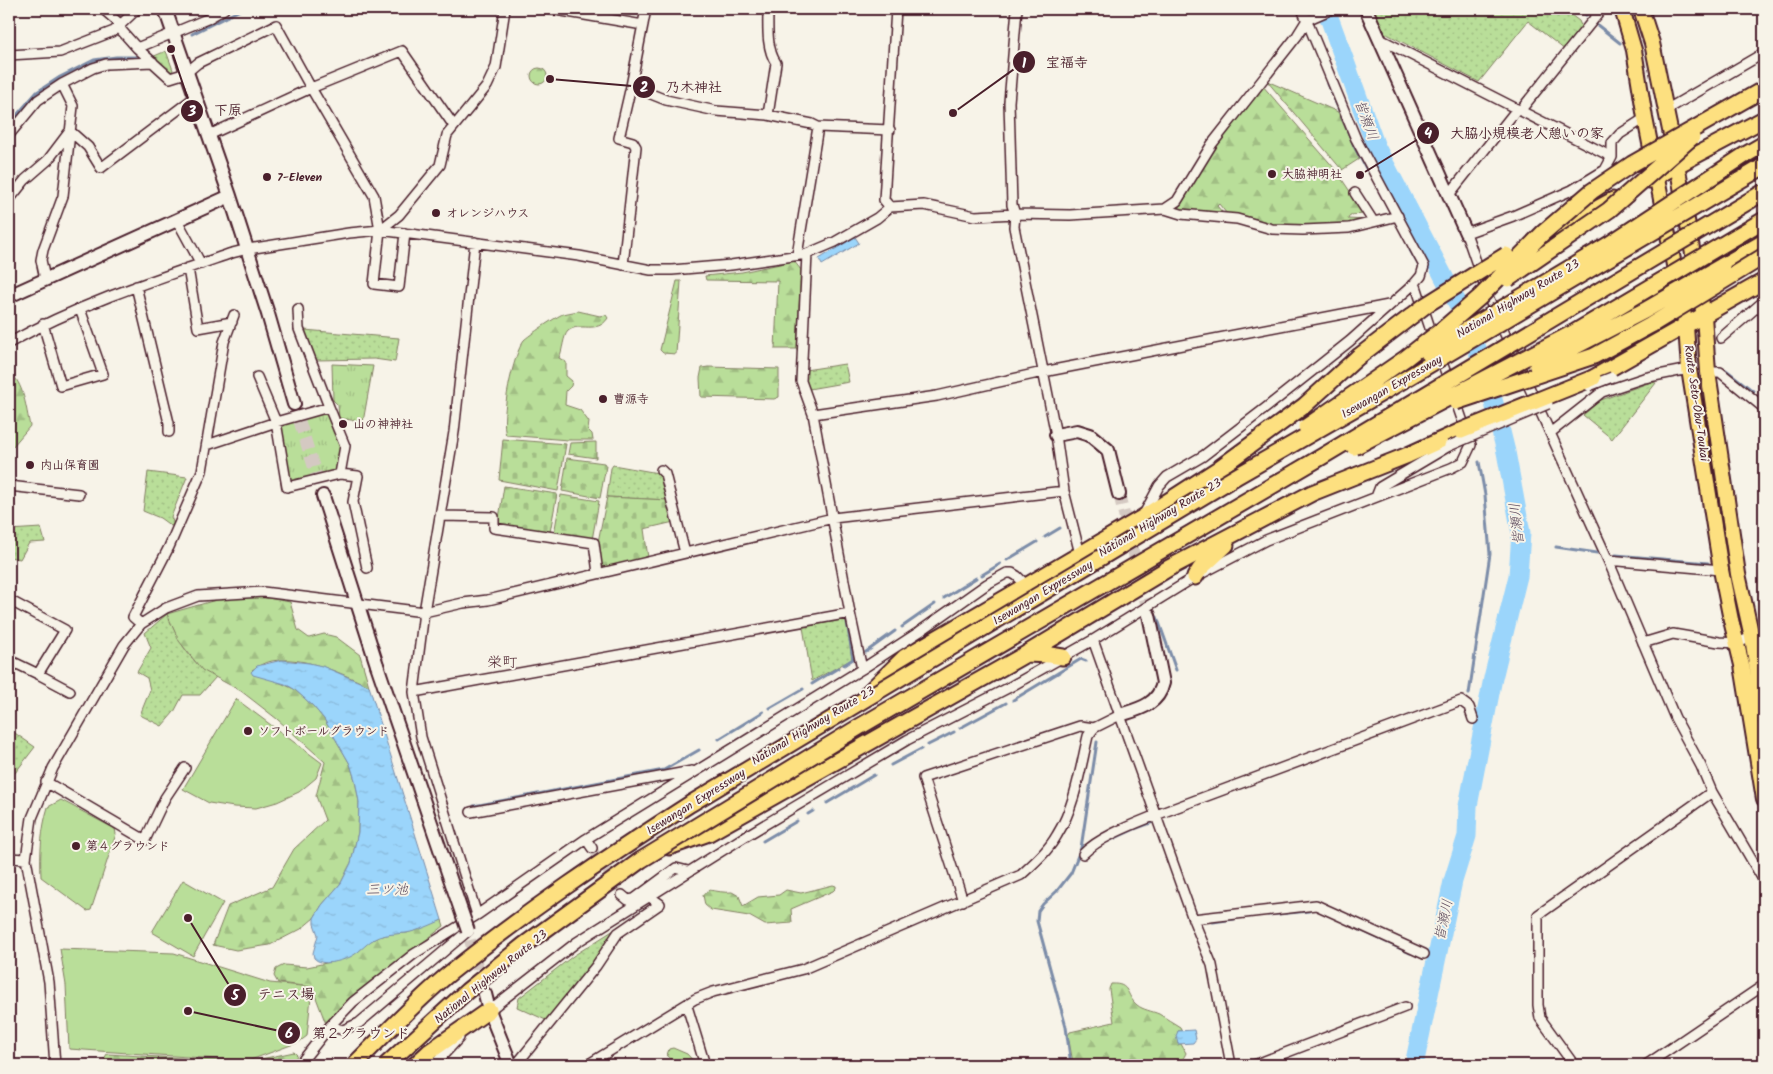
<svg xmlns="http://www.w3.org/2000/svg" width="1773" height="1074" viewBox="0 0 1773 1074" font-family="Kalam,'Klee One',sans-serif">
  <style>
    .grass { fill: url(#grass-dots); stroke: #827e62 }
    .forest { fill: url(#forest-firs); stroke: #827e62 }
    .cemetery { fill: url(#cemetery-stones); stroke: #827e62 }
    .park { fill: url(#park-tufts); stroke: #827e62 }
    .garden { fill: #b9de99; stroke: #827e62 }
    .water { fill: url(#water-ripples); stroke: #7b8ca8 }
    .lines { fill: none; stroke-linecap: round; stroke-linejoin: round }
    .stream { stroke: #7b8ca8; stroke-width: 3 }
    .river { stroke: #9bd5fb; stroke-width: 19 }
    .street-tunnel { stroke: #d4c9c2; stroke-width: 9; stroke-dasharray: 9 4.5; stroke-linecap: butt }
    .secondary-tunnel { stroke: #d4c9c2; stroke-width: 12; stroke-dasharray: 12 6; stroke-linecap: butt }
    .street-casing { stroke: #4a1f2b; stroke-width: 12 }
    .secondary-casing { stroke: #4a1f2b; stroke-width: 16 }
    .primary-casing { stroke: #4a1f2b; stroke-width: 18 }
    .highway-casing { stroke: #4a1f2b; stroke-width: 19 }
    .street { stroke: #f7f3e8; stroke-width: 9 }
    .secondary { stroke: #f7f3e8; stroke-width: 12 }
    .primary { stroke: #fde080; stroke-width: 14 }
    .highway { stroke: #fde080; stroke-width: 15 }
    .street-bridge-casing { stroke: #4a1f2b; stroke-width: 12; stroke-linecap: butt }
    .secondary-bridge-casing { stroke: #4a1f2b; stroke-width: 16; stroke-linecap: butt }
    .highway-bridge-casing { stroke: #4a1f2b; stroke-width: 19; stroke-linecap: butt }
    .street-bridge { stroke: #f7f3e8; stroke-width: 9 }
    .secondary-bridge { stroke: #f7f3e8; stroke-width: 12 }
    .highway-bridge { stroke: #fde080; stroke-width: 15 }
    .poi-dot { fill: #4a1f2b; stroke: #f7f3e8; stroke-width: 2 }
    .labels { text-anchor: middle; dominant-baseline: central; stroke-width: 4; stroke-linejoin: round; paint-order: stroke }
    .poi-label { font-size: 12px; font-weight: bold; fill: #4a1f2b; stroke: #f7f3e8; text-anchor: start }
    .street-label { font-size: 12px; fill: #4a1f2b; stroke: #f7f3e8 }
    .water-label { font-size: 14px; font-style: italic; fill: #5e4c5f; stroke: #f7f3e8 }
    .quarter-label { font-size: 15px; fill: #4a1f2b; stroke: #f7f3e8 }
    .leader { fill: none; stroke: #4a1f2b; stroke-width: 2 }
    .callout-dot { fill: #4a1f2b; stroke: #f7f3e8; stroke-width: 2 }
    .mark-label { font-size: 15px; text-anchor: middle; font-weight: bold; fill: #fff }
    .callout-label { font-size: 14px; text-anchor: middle; font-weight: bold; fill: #4a1f2b; stroke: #f7f3e8; stroke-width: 4; stroke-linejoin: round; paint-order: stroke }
  </style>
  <defs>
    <pattern id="grass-dots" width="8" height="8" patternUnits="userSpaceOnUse" patternTransform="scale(1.25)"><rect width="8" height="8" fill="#b9de99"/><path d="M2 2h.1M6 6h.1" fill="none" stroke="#a1be84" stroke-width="1.8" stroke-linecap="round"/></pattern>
    <pattern id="forest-firs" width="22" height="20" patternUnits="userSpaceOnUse" patternTransform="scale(1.25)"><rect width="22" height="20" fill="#b9de99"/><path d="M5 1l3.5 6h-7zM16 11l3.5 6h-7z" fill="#a1be84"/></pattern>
    <pattern id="cemetery-stones" width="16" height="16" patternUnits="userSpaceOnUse" patternTransform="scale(1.25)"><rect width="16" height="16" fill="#b9de99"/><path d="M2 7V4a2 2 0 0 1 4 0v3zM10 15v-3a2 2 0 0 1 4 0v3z" fill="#a1be84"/></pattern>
    <pattern id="park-tufts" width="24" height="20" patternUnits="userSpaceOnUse" patternTransform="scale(1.25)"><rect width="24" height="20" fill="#b9de99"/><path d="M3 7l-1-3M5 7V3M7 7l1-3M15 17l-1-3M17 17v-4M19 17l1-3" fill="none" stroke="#a1be84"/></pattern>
    <pattern id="water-ripples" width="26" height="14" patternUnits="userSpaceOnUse" patternTransform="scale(1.25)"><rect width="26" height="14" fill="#9bd5fb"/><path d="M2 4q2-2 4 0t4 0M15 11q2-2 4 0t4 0" fill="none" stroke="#87b6d7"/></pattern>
  </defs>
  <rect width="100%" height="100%" fill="#f7f3e8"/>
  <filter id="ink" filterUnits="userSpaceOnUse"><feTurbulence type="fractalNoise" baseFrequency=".02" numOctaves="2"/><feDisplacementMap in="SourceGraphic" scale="10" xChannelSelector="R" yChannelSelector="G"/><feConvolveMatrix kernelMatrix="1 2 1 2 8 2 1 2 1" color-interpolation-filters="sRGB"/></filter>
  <g filter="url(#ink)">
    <path class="grass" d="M1373,9H1563L1579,21L1582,28L1565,50L1528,21L1479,82L1385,33Z
      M166,51L173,70L171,73L152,57Z
      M304,330L399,338L395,362L374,359L316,360Z
      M845,364L849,382L809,389L805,378V370Z
      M1651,382L1656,383L1612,439L1583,415L1601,400Z
      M613,465L658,473L662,476L668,500L607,497L611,468Z
      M148,472L187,477L171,517L174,524L171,526L160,518L143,511Z
      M41,528L45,542L29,543L20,559L9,557V530Z
      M167,614C178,640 190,664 216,677L200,695H183L174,712L162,726L140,715L150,690L147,678L137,672L151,648L145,633Z
      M846,619L852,659L812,681L803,627Z
      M9,729L35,747L15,773L9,769Z
      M614,930L591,964L548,1021L517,1007L519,998L573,956Z"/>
    <path class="forest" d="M531 76a8 8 0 1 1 16 0a8 8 0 1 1-16 0Z
      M1267,81L1338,112L1359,159L1342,170Z
      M1262,85L1335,169L1365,214L1350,215L1348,219L1366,220L1351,225L1324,227L1270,226L1227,214L1219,204L1217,206L1223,213L1182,210L1179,207L1215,149Z
      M794,261L801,270L797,349H775L778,281L706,280L705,276L742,272Z
      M677,281H681L676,354L663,353L660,350Z
      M578,311L600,316L606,315L608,318C597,335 580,321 568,331C563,336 563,350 559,358L566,362V376L572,381L571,386L566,391L565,405L580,410L589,422L588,430L592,434L593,440H568L506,435C500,418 513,354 524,340C528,336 557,316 563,314C568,313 573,312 578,311Z
      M708,367L779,369V397L774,399L701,397L700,378L702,368Z
      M9,372C24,382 26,409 30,426L13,446L9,444Z
      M262,597L290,602L298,630L309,638L324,634L336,637L360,655L369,686C338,672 284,645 252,670L294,689L313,706L324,719L350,764L355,780L359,802L358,832L351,863L341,883L322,905L314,918L301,929L270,945L236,950L213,945L228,906L272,887L294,849L325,820L316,796L325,762L277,719L241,691L202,670L179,641L167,614L223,598Z
      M833,885L836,886V888L833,891L791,909L792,923L765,925L749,916L711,910L705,905L703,895L709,890C717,891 724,893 732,892L739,896L743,906L758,897L779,895L786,890L801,893Z
      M442,920L444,926L351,998L326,1024L312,987L278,983L274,976L276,969L284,965L307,967L336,961L359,950L368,942L379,937L390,934L407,933Z
      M1111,984C1131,983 1125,995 1137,1005C1143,1010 1152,1011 1159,1014C1166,1018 1173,1023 1180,1027L1182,1031H1178V1044H1181L1186,1053C1182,1062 1175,1070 1165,1062L1156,1065L1088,1064L1077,1065L1073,1063L1068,1035L1070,1032L1114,1022L1109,989Z
      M673,1048L687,1054L697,1065H676L667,1055L669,1049Z
      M294,1052L297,1055L292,1065H111L104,1059L107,1054L247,1062Z"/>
    <path class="cemetery" d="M503,439L566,444L558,491L499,480Z
      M596,442V458L568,454L570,443Z
      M567,458L604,463L606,466L600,498L562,491Z
      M504,486L557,494L550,532L498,525Z
      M561,495L599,501L592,540L554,534Z
      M607,497L668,500L674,522L644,529L648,558L604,569L602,567L597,547Z"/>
    <path class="park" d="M332,364L373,366L363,422L339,418L338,405L333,400Z
      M323,413L328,415L340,447L336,470L294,482L289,479L281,427L283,424Z"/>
    <path class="garden" d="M236,699L322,763L316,778L299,792L277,802L256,808L234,807L209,803L183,789Z
      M61,800L115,829L116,834L91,910L87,911L41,877C40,852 41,830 48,807Z
      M183,880L223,903L193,956L152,932Z
      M60,949L174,953L270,983L312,987L307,1036L299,1042L248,1061L69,1049L66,985Z"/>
    <path class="water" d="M855,237L859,243L822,265L819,259Z
      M282,660L309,663L322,666L369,686L442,920C431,925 418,931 406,933C396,934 388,934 379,937C367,941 361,952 350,957C341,961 322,967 314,958L313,953L318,935L314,924V918L322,905L341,883L351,863L358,832L359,802L355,780L350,764L324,719L313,706L294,689L285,684L253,675L251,672L257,666Z
      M1194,1030L1196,1039L1193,1043L1178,1044L1176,1036L1178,1031Z"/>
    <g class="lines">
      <path class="stream" d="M1578,9L1586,15
        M1596,24L1620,43
        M192,34L242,9
        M1328,84L1354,146L1367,170
        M9,124L37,92L60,77L94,60L116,57H136
        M1410,250L1419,266
        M1726,370L1753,391
        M1762,399L1764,401
        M1045,537L1060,528
        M1556,547L1597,553
        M1616,555L1708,563
        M1007,560L1037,542
        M982,575L1000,564
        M944,598L976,578
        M1157,617L1176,670
        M902,627L935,604
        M866,652L895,631
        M844,665L853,659L847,622
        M812,684L838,668
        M1469,694L1490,554L1485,495L1479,462
        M1013,700L1081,659L1086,661
        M770,708L803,689
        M960,728L1006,703
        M719,739L763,712
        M928,745L954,732
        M891,765L921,749
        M827,803L874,775
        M474,806L664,770L699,750
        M808,814L813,811
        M763,841L797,821
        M1102,844L1137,828L1153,822
        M1268,915L1309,911
        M1213,922L1234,919
        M1360,930L1410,953
        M1071,1065L1066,1027L1037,921L1038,911L1043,904L1057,891L1071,873L1081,848L1097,742"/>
      <path class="river" d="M1326,9L1376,147L1471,329L1494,403L1506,452L1521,533L1518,576L1493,678L1468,806L1467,836L1453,881L1414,1065"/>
      <path class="street-tunnel" d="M592,848L622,895"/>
      <path class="secondary-tunnel" d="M294,404L323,496
        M1119,494L1149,615
        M470,940L485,994"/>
      <g class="street-casing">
        <path id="street" d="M103,9L120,24L121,30L137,48L170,78L186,73L198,63L276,25L311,88L374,196L380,230L374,284L399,287L405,233
          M550,9L643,25
          M1017,9L1009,102L1012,205L1015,214L1014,227L1056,435L1064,491L1080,554
          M1762,9L1764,11
          M1380,39L1517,109L1448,196
          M137,48L207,19L224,9
          M9,55L60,52L114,31L137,9
          M631,86L666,100L716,111L768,115L812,124L818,127L890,130
          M1517,109L1612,157
          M1666,110L1764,53
          M1520,111L1602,9
          M768,115L776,63C766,48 768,26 768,9
          M1645,118L1620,134L1612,143V157L1605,170L1572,190L1513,216L1466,233L1489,299L1608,560L1675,718L1701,766L1712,792L1764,881
          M9,135L38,100L62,84L93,68L106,64L153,62
          M209,135L311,88L402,51L454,126
          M1355,193L1373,221
          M9,200L25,180L48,160L70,131L88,147L101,168L195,97
          M890,207L884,200L896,9
          M1165,209L1177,201L1212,144L1297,36L1307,20L1332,9
          M177,220L201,264
          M380,230L399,215L440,165L447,135L487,86L496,67L505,9
          M475,242L454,432L424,612L414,692L421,737L477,915
          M807,254L801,381L813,414L850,613L862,669
          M797,255L818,127
          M623,265L636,147L633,142L619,138L631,86L646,9
          M188,268L198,328L232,322
          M45,279L41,260L43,250L63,196L73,106L62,84
          M1415,283L1434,340
          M136,286L169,423V432
          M43,324L61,386L103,374L80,309
          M1721,338L1764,301
          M9,343C79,304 156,279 232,253L248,249L349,233L380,230L579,256L651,270H672L731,265L807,254L835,242L877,218L890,207L924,205L975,216L1015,214L1070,215L1165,209L1181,214L1237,219L1272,229L1303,230L1349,228L1398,216
          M1439,354L1450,384
          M1708,372H1720L1764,408
          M257,377L276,422L329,407L299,329L298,309
          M329,407L345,446L340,474L358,476L353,502L367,568
          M813,414L937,396L1043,372L1389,305
          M1550,433L1602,392L1644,378L1689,369
          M207,445L276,422L287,487L340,474
          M661,470L665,474L685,553
          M9,486L79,494
          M1376,497L1380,487L1449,446
          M1144,514L1159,486L1167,477L1203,456L1267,407L1350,341L1415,283L1421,276L1424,266L1356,139L1302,9
          M441,516L494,517V528L594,543L598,573
          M1608,560L1721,570
          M9,600L65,630L38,674L9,660
          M141,624L133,617L169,547L202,471L224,342L234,315
          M1093,640L1193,919L1212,965L1231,1065
          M1643,643L1673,634L1719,642L1737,643L1752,637
          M38,674L70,691
          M414,692L850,613
          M46,782L145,840L165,798L185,768
          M471,812L692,771
          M586,839L592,848
          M1083,854C1099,837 1134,824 1156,815L1461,701L1469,707L1473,719
          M9,858L26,859
          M622,895L628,900L634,899L676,868L688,871
          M963,901L923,778L1080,726L1094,728
          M1193,919L1316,905L1424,954
          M687,1006L705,1065
          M487,1012L577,942L744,837L907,740L1008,688L1093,640L1195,577L1266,540L1451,468L1463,462L1471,445L1455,399
          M330,1026L343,1030L359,1023L468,931
          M55,1065L49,982L26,859L32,818L53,768L124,645L141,624L166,608L198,596L263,592L424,612L463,603L488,600L833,518L1064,491
          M299,1065L330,1026L353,1002L414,954L477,915L586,839L862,669L919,632L987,584L1007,573H1012L1017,576L1027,586
          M434,1065L459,1038
          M516,1065L596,966L618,933L660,904L650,897
          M587,1065L695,999L713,992L803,969L1021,875C1034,863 1048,851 1057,835C1075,806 1080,770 1088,736L1094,728L1120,715
          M1254,1065L1405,1007
          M1574,1065L1540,1018L1538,1005V915L1712,792
          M1646,1065L1764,985"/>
      </g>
      <g class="secondary-casing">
        <path id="secondary" d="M1366,9L1466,233
          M230,196L268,314L294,404
          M9,296L230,196L165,9
          M1056,435L1077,431L1090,435L1108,450L1119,494
          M323,496L377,665
          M1752,637L1764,636
          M1120,715C1139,709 1158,705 1163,683L1149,615
          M485,994L489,1010L511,1065"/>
      </g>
      <g class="primary-casing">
        <path id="primary" d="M1622,9L1634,50L1645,118L1686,326L1689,369L1721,570L1731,620L1742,665L1764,799
          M1641,9L1652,43L1677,164L1704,316L1708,372L1738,574L1752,637L1764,715"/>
      </g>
      <g class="highway-casing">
        <path id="highway" d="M1649,180L1764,119
          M1541,239L1613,200
          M1722,266L1764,242
          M1393,375L1428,353
          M1593,378L1764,281
          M1195,577L1200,569L1226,545
          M1026,654L1050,655L1063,657
          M868,693L905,657L1142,518L1218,469L1304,406L1358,357
          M669,847L709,833L1026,654L1169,568L1312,493L1408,455L1461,431
          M415,1065L429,1052L489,1010"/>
      </g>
      <use href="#street" class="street"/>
      <use href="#secondary" class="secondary"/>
      <use href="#primary" class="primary"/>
      <use href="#highway" class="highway"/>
      <g class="street-bridge-casing">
        <path id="street-bridge" d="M1589,386L1612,377
          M1449,446L1548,404"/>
      </g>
      <g class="secondary-bridge-casing">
        <path id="secondary-bridge" d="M377,665L468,931"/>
      </g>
      <g class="highway-bridge-casing">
        <path id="highway-bridge" d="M1508,279L1609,210L1692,137
          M1428,353L1608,245L1745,155L1764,144
          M1358,357L1426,305L1506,255
          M1537,366L1644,311L1722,266
          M1456,402L1594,356L1651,325L1764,256
          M1306,427L1406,358L1443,329L1480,297L1543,233L1592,191L1632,164L1764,89
          M1461,431L1593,378
          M1354,447L1575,332L1764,220
          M354,1065C385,1034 416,1001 450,973C527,911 606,858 690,804L1237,476L1380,394L1764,166
          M386,1065L467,991L524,945L641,860L859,727L1323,456L1764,192"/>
      </g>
      <use href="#street-bridge" class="street-bridge"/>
      <use href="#secondary-bridge" class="secondary-bridge"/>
      <use href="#highway-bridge" class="highway-bridge"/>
    </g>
  </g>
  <g class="poi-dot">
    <circle cx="1272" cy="174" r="5"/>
    <circle cx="267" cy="177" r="5"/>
    <circle cx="436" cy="213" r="5"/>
    <circle cx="603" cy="399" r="5"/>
    <circle cx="343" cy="424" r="5"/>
    <circle cx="30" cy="465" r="5"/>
    <circle cx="248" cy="731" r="5"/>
    <circle cx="76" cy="846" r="5"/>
  </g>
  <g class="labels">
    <g class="poi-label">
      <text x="1282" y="174">大脇神明社</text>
      <text x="277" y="177">7-Eleven</text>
      <text x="446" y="213">オレンジハウス</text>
      <text x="613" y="399">曹源寺</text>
      <text x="353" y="424">山の神神社</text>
      <text x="40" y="465">内山保育園</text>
      <text x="258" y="731">ソフトボールグラウンド</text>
      <text x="86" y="846">第４グラウンド</text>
    </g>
    <g class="street-label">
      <text transform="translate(1518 299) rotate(-31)">National Highway Route 23</text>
      <text transform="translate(1392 387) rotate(-30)">Isewangan Expressway</text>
      <text transform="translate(1696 403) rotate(82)">Route Seto-Obu-Toukai</text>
      <text transform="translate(1160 518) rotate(-31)">National Highway Route 23</text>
      <text transform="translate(1043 593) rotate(-31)">Isewangan Expressway</text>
      <text transform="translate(813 726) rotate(-31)">National Highway Route 23</text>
      <text transform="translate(696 802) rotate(-32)">Isewangan Expressway</text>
      <text transform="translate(491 977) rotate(-39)">National Highway Route 23</text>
    </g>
    <g class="water-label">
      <text transform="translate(1366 120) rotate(70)">皆瀬川</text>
      <text transform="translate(1517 524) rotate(-96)">皆瀬川</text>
      <text x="387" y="890">三ツ池</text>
      <text transform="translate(1444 920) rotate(-78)">皆瀬川</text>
    </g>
    <g class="quarter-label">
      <text x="502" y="663">栄町</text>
    </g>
  </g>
  <path class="leader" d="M953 113L1024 62M550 79L644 87M171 49L192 111M1360 175L1428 133M188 918L235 995M188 1011L289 1033"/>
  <g class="callout-dot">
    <circle cx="953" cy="113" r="5"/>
    <circle cx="550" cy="79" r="5"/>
    <circle cx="171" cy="49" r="5"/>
    <circle cx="1360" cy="175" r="5"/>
    <circle cx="188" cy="918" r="5"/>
    <circle cx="188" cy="1011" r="5"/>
    <circle cx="1024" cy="62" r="12"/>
    <circle cx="644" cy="87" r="12"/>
    <circle cx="192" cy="111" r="12"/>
    <circle cx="1428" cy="133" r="12"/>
    <circle cx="235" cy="995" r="12"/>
    <circle cx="289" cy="1033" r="12"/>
  </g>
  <g class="mark-label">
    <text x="1024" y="68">1</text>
    <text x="644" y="92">2</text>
    <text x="192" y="116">3</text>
    <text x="1428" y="138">4</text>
    <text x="235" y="1000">5</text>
    <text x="289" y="1038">6</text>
  </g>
  <g class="callout-label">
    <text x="1067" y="67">宝福寺</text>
    <text x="694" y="92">乃木神社</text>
    <text x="228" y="115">下原</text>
    <text x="1527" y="138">大脇小規模老人憩いの家</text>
    <text x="286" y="999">テニス場</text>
    <text x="361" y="1038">第２グラウンド</text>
  </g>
  <rect width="1773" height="1074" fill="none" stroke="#f7f3e8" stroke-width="30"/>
  <rect x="15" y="15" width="1743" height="1044" fill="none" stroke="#4a1f2b" stroke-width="2" filter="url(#ink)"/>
</svg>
